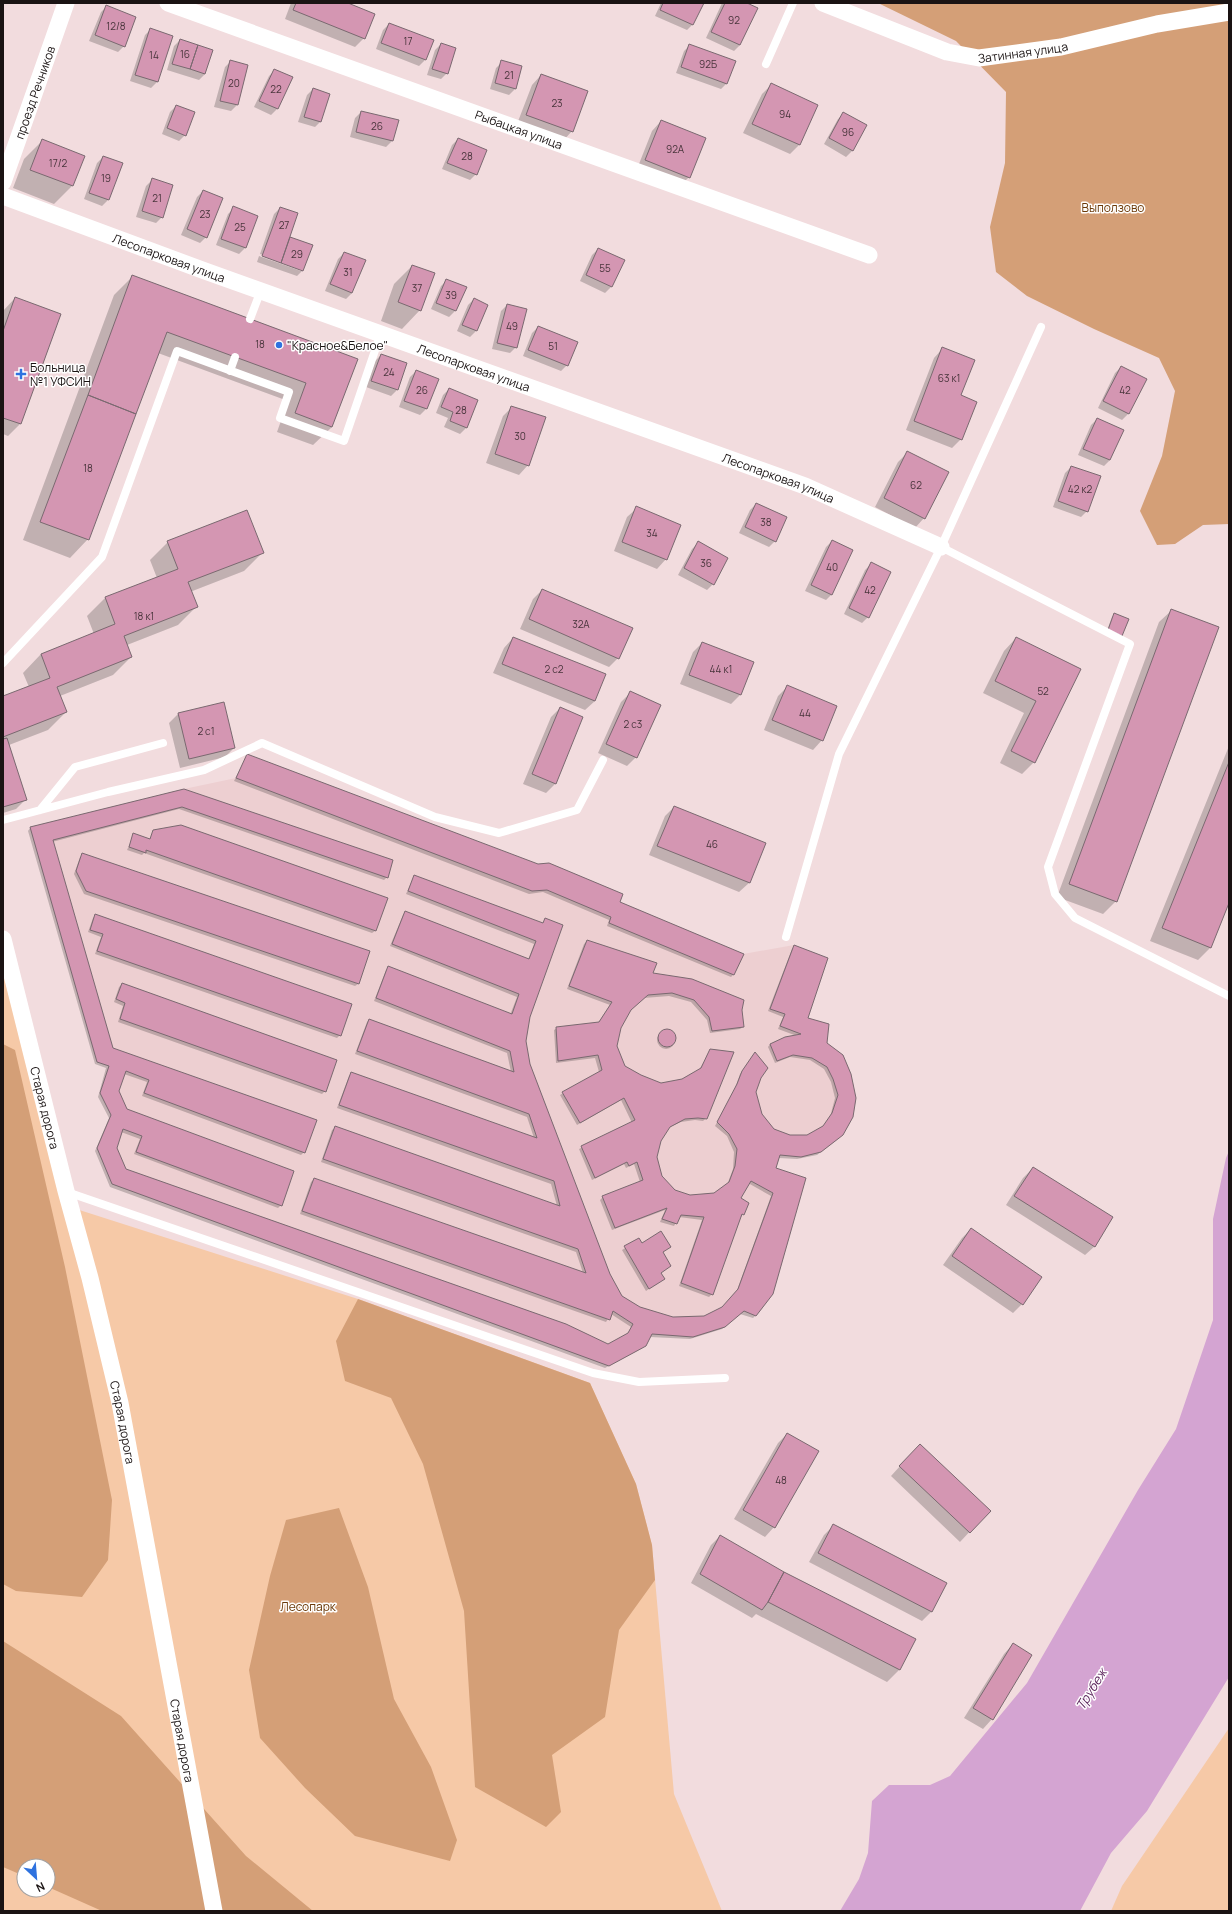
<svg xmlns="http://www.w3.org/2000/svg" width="1232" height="1914" viewBox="0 0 1232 1914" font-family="Manrope,sans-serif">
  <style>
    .built { fill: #edcfd1 }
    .green { fill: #f6c9a7; fill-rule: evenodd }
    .forest { fill: #d49f77 }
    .water { fill: #d4a4d2 }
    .shadow { fill: #0003 }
    .building { fill: #d496b2; stroke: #7a6970 }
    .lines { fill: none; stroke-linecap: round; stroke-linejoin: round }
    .service { stroke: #fff; stroke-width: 8 }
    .minor { stroke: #fff; stroke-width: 17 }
    .poi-dot { fill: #2e72df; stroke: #fff; stroke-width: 1.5 }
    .labels { text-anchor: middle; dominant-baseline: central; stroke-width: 3; stroke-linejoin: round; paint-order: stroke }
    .number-label { font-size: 10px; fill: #48343b }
    .street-label { font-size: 12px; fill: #1a1313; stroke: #fff }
    .park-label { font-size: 12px; fill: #6b3908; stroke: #fff }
    .poi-label { font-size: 12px; fill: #1a1313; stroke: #fff; text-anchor: start }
    .water-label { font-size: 13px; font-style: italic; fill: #5b235b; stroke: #fff }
  </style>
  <rect width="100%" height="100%" fill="#f2dcde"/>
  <path class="built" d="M247,754L538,864L549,863L623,894L620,902L743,954L794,945L808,1018L829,1024L827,1043L843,1055L851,1074L856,1098L853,1117L843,1135L821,1152L801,1157L780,1156L776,1168L806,1178L773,1294L756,1316L744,1311L725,1327L693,1337L652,1334L646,1346L609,1366L112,1184L97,1148L111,1115L100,1093L108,1066L97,1062L30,827L184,789L236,778Z"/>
  <path class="green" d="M3,966L70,1207L358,1299L590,1383L636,1484L652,1545L674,1794L722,1911H3ZM24,1866H48V1890H24Z
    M1229,1728V1911H1111L1122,1886Z"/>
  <path class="forest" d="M878,3H1229V524L1203,525L1175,544L1157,545L1140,511L1162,456L1175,391L1159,358L1094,329L1027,296L996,272L990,227L1005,163L1006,92L956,41Z
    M3,1044L15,1050L65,1267L112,1500L108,1560L82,1597L16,1591L3,1584Z
    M358,1299L590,1383L636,1484L652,1545L655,1580L619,1630L605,1717L552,1755L561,1812L546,1827L475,1787L464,1611L423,1464L391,1398L345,1381L336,1341Z
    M339,1508L368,1587L394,1699L431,1767L457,1840L450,1861L355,1836L305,1788L260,1738L249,1670L270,1576L286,1520Z
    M3,1641L121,1716L246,1856L313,1911H102L48,1887V1866H24V1876L3,1867Z"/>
  <path class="water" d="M1229,1151V1677L1147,1811L1111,1853L1080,1911H840L859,1879L868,1853L872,1801L889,1785H930L950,1776L1027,1683L1138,1490L1176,1429L1213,1320V1219L1226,1158Z"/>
  <path class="shadow" d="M291,3H345L364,38L355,47L285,19Z
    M661,3H702L693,24L687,30L655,16Z
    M722,3H744L756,8L740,45L734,51L706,38Z
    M107,6L124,46L118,52L89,41L101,12Z
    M389,24L425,60L419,66L376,49L383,30Z
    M151,29L157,82L151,88L130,81L145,35Z
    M180,40L212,51L205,74L199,80L167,70L174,46Z
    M441,44L447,73L441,79L427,75L435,50Z
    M690,45L727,83L721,89L676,73L684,51Z
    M231,61L237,105L231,111L214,107L225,67Z
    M502,62L515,89L509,95L490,89L496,68Z
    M275,70L292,78L277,109L271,115L254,107L269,76Z
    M541,75L572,131L563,141L517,124L532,85Z
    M771,85L817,105L799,145L790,154L743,133L762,94Z
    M313,89L321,121L315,127L298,122L307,95Z
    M176,106L185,135L179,141L162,134L170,112Z
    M361,112L397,121L392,141L386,147L350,137L355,118Z
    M844,113L866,126L852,151L846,157L824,144L838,119Z
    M661,121L689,177L680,186L637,169L652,131Z
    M458,139L476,174L470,180L442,169L452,145Z
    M42,141L72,186L54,204L13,188L24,159Z
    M103,157L108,200L102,206L84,199L97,163Z
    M152,180L162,217L156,223L136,217L146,186Z
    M203,191L206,237L200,243L181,235L197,197Z
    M234,208L245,248L239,254L216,245L228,214Z
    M280,208L289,238L311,246L303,270L297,276L257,262L259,256L301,271V269L260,254L274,214Z
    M598,249L624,261L611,287L605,293L580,281L592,255Z
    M344,253L352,293L346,299L325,291L338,259Z
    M412,266L420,310L402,329L381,321L394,284Z
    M132,277L357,360L332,427L313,445L277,432L288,401L158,353L88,539L70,558L23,540L114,295Z
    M447,280L465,288L455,311L449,317L431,309L441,286Z
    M15,298L60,314L20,424L8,436L3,434V311Z
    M474,299L476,331L470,337L457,331L468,305Z
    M507,305L516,347L510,353L492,349L501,311Z
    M538,327L567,365L561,371L523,356L532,333Z
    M943,348L959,396L961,439L952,448L906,430L934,358Z
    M381,355L406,364L397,390L391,396L366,387L375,361Z
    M1121,367L1145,379L1128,414L1122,420L1098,408L1115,373Z
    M416,371L438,380L426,409L420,415L399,407L410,377Z
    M449,389L477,400L466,428L460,434L444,427L448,418L436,413L443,395Z
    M512,407L528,465L519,475L486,463L503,416Z
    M1097,419L1123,430L1110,460L1104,466L1078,455L1091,425Z
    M908,452L924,518L915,528L875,507L898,462Z
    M1071,467L1087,511L1081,517L1053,507L1065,473Z
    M756,504L775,541L769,547L739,533L750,510Z
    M637,508L666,559L657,569L614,551L627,517Z
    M832,541V594L826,600L805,591L826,547Z
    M168,542L263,552L244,571L190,592L196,607L178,625L127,645L131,657L113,675L60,696L66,712L48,730L9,745L26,799L16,809L3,813V697L29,687L23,673L41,654L94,634L87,616L105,598L157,578L150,560Z
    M698,543L713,584L707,590L678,575L692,549Z
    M871,564L868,617L862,623L844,614L865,570Z
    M542,590L618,658L609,667L520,629L533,599Z
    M1172,610L1116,901L1103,914L1057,897L1159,622Z
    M1115,614L1127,619L1106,633L1112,617Z
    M513,638L595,701L585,710L493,673L504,648Z
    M1016,638L1080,669L1034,762L1022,774L1000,763L1024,713L983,693L1004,651Z
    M702,643L740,695L731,704L680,684L693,652Z
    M787,687L822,740L813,750L764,730L778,696Z
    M630,693L636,757L627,766L598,753L621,702Z
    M560,708L582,717L555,784L546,793L523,784L551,717Z
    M178,714L234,748L225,757L180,768L169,723Z
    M1229,746V900L1210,948L1198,960L1150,941Z
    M247,755L537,865L619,903L734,974L731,977L607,926L609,920L543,892L529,894L234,781Z
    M184,790L387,877L384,880L179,809L52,842L113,1049L304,1152L301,1155L142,1096L147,1082L124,1074L117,1091L126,1110L281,1205L278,1208L134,1154L140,1139L121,1132L116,1148L125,1170L608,1345L627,1335L631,1327L611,1314L606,1322L300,1214L311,1182L314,1179L583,1273L576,1252L321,1162L332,1130L335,1128L557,1206L551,1184L337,1108L349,1076L352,1073L534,1138L527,1117L355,1054L367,1022L369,1020L511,1072L507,1053L374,1001L386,970L389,968L510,1015L517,997L390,946L403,915L405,912L528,960L534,944L406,894L414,876L542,924L545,920L525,1041L529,1064L609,1274L621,1297L640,1308L673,1318L704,1317L722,1308L736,1293L771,1196L748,1183L740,1198L743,1214L741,1217L712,1294L709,1297L679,1286L702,1220L679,1217L674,1226L660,1222L665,1210L612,1230L600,1200L603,1197L640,1182L634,1164L626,1168L624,1164L592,1180L579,1149L632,1123L621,1100L577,1125L560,1095L599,1072L595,1058L556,1063L554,1030L557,1028L598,1023L610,1005L567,989L584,944L587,941L652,974L741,1010L743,1027L740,1029L710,1033L707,1020L691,1002L669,996L644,998L630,1010L620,1027L616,1046L624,1066L641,1076L661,1084L682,1080L699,1070L711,1050L706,1118L703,1121L695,1120L681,1122L668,1128L660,1140L656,1157L661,1176L675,1191L690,1196L714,1194L727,1185L733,1169L734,1152L727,1136L715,1126L735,1088L740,1074L755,1053L760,1077L755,1092L761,1114L774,1130L790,1136H807L822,1128L830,1117L835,1098L831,1082L824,1069L810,1060L790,1057L775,1063L768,1047L770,1044L797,1036L778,1029L783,1017L768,1011L792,949L794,947L807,1019L826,1044L842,1055L839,1138L817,1155L797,1159L779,1158L775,1169L805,1179L756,1315L753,1318L740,1314L722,1329L690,1339L650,1337L642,1348L605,1368L110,1187L95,1151L109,1118L98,1097L106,1068L95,1064L28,831L30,828Z
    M674,807L765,844L749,883L739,892L649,855L665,816Z
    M154,831L375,931L372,933L144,853L142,855L127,850L134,835L149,840Z
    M83,855L358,984L355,986L84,894L74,874L80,857Z
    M95,916L340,1035L337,1038L95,954L101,937L88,932L93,918Z
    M122,984L325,1091L322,1094L118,1022L123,1006L114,1002L119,987Z
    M657 1040a9 9 0 1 1 18 0a9 9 0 1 1-18 0Z
    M1033,1168L1095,1246L1085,1255L1006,1205L1023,1178Z
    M971,1229L1022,1304L1013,1313L943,1265L962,1238Z
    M639,1239L642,1244L669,1247L662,1253L670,1266L660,1273L663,1279L646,1291L622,1250Z
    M787,1434L774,1527L765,1537L734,1519L778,1443Z
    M911,1454L989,1511L960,1542L891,1476Z
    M833,1526L945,1584L931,1612L922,1621L809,1562L824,1535Z
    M720,1536L900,1669L887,1682L756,1614L752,1618L691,1583L711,1545Z
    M1013,1644L1031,1656L992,1719L983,1729L964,1718L1004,1654Z"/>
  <path class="building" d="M296,3H348L375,14L365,39L293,10Z
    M663,3H704L693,25L660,10Z
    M725,3H747L758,8L740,45L711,32Z
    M106,5L136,17L125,47L95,35Z
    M389,23L434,40L426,60L381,43Z
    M150,28L173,36L158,82L135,75Z
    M180,39L198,45L190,69L172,64Z
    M441,43L456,48L448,74L432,69Z
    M689,44L736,61L727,84L681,67Z
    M198,45L213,50L205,74L190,69Z
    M230,60L248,65L238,105L220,101Z
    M501,60L522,66L516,89L495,83Z
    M274,69L293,77L278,109L259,101Z
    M541,74L588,91L573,132L526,115Z
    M771,83L818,105L800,145L752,124Z
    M313,88L330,94L321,122L304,117Z
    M176,105L195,112L186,136L167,128Z
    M361,111L399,120L393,141L356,132Z
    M843,112L867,125L853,151L829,138Z
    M661,120L706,138L690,178L645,160Z
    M458,138L487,150L477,175L447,163Z
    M42,139L85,156L73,186L30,170Z
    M103,156L123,163L109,200L89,193Z
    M152,178L173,185L163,218L142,211Z
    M203,190L223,198L207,238L187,229Z
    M233,206L258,216L246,248L221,239Z
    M280,207L298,213L281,263L262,256Z
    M290,237L313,245L303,271L281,263Z
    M598,248L625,260L612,287L586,275Z
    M344,252L366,260L352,293L330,284Z
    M412,265L435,273L421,311L398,302Z
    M132,275L358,359L332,427L295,413L306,383L167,332L136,414L88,395Z
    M446,279L467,287L456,311L436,303Z
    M15,297L61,314L21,424L3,418V331Z
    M474,298L488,305L477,331L462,325Z
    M507,304L527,309L517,348L497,343Z
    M538,326L578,342L568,366L528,350Z
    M942,347L975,360L961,395L977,402L962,440L914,421Z
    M381,354L407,363L398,390L371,381Z
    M1121,366L1147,379L1129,414L1103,401Z
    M416,370L439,379L427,409L404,401Z
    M449,388L478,400L467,428L450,421L453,412L441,407Z
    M88,395L136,414L89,540L40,522Z
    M511,406L546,417L529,466L495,454Z
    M1097,418L1124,430L1110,460L1083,449Z
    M907,451L949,472L925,519L884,498Z
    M1071,466L1101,476L1088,512L1058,501Z
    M756,503L787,517L776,542L745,527Z
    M636,506L681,525L667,560L622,542Z
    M247,510L264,553L188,582L198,607L124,636L132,657L57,687L67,712L3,737V696L50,678L41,654L115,624L105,597L178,569L167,541Z
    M832,540L853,550L832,595L811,585Z
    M698,541L728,558L714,585L684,568Z
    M871,562L891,572L869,618L849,608Z
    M542,589L633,628L619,659L529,619Z
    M1171,609L1219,627L1117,902L1069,884Z
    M1114,613L1129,619L1122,636L1108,630Z
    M513,637L606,674L595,701L502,664Z
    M1016,637L1081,669L1035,763L1011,751L1036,701L995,681Z
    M702,642L754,662L741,695L689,675Z
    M787,685L837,706L823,741L772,720Z
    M630,691L661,705L637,758L606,744Z
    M224,702L235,748L189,759L178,713Z
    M560,707L583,717L556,784L532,774Z
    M7,738L27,800L3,807V739Z
    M247,754L538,864L549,863L623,894L620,902L744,954L734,975L609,923L611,917L547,890L532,891L236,778Z
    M1229,762V903L1211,948L1162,928Z
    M184,789L393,860L388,878L182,807L53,840L113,1048L317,1120L305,1153L144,1093L149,1080L126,1071L119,1091L127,1109L294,1171L282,1206L136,1152L142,1136L123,1129L117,1148L126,1169L566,1324L608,1344L628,1333L633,1324L613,1311L610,1320L302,1211L314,1178L586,1273L578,1249L323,1159L335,1126L560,1206L554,1181L339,1105L351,1072L537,1138L529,1114L357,1051L369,1019L514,1072L510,1051L376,998L388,966L512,1014L519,994L392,944L405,911L529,959L536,941L408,891L414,875L543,923L545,918L563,925L530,1017L526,1041L530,1064L610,1274L622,1296L640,1307L673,1317L704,1316L722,1307L738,1289L773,1193L751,1181L741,1198L749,1203L744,1215L742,1214L713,1295L681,1283L704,1217L681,1215L677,1224L662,1219L667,1208L615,1228L602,1196L643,1180L637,1162L629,1166L627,1162L595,1178L581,1146L635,1120L624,1098L580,1123L562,1092L602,1070L598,1055L558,1061L556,1027L599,1022L612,1002L569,986L587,940L657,963L653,973L692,979L744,1000L742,1010L744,1027L712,1031L709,1017L694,1000L672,993L648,995L631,1010L621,1028L617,1046L625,1066L641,1075L661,1083L682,1079L701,1068L710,1049L734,1052L707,1119L698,1118L685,1119L670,1127L661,1141L657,1157L662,1176L675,1190L690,1195L714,1193L729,1182L735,1166L737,1149L729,1134L717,1122L737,1084L742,1071L755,1052L768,1068L761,1078L756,1092L762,1114L774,1129L790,1135H807L823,1126L832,1113L838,1095L833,1079L827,1067L812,1058L793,1055L777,1061L770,1044L785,1037L801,1034L780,1026L785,1014L770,1009L794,945L828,958L808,1018L829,1024L827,1043L843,1055L851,1074L856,1098L853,1117L843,1135L821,1152L801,1157L780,1155L776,1168L806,1178L773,1294L756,1316L744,1311L725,1327L693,1337L652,1334L646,1346L609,1366L112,1184L97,1148L111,1115L100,1093L109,1066L97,1062L30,827Z
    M674,806L766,843L750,883L657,846Z
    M181,825L388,898L376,931L146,850V853L129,847L133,833L150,839L153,830Z
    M82,853L370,951L359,984L86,891L76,871Z
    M95,914L352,1004L341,1036L97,951L103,934L90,930Z
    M122,983L337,1060L326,1092L120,1019L125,1003L116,999Z
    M658 1038a9 9 0 1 1 18 0a9 9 0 1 1-18 0Z
    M1033,1167L1113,1217L1095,1247L1014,1196Z
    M971,1228L1042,1277L1023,1305L952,1256Z
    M661,1231L671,1247L663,1252L671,1266L661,1273L665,1279L649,1289L624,1246L639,1238L642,1243Z
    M787,1433L819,1451L775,1528L743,1510Z
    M920,1444L991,1511L970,1533L899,1466Z
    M833,1524L947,1583L932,1612L818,1553Z
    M720,1535L784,1572L768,1602L762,1610L700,1574Z
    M784,1572L916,1639L900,1670L768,1602Z
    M1013,1643L1032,1655L993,1720L973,1708Z"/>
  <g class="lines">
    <path class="service" d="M766,64L793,3
      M250,319L261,290
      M230,371L235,357
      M941,547L1130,644L1048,867L1055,894L1075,918L1229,996
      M3,663L102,557L177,351L289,392L280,418L344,441L381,333
      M40,810L75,767L163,743
      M3,820L108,792L204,770L262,743L435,817L499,833L577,810L603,760
      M786,937L839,754L941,547L1041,327
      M67,1192L593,1373L639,1382L725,1378"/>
    <g class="minor">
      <path id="s1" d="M168,3L869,255"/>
      <path id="s2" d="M823,3L947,52L979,58L1061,47L1157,24L1229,12"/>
      <path id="s3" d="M3,182L66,3"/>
      <path id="s4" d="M3,196L205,271L805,486L941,547"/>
      <path id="s5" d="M3,939L66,1191L90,1278L120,1403L214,1911"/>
    </g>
  </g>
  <g class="poi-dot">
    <circle cx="279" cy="345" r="4"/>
    <path d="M19 368h4v4h4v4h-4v4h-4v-4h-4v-4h4z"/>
  </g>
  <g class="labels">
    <g class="number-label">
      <text x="734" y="20">92</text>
      <text x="116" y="26">12/8</text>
      <text x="408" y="41">17</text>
      <text x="185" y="54">16</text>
      <text x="154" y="55">14</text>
      <text x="708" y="64">92Б</text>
      <text x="509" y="75">21</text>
      <text x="234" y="83">20</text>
      <text x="276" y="89">22</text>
      <text x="557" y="103">23</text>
      <text x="785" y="114">94</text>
      <text x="377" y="126">26</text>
      <text x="848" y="132">96</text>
      <text x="675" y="149">92А</text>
      <text x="467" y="156">28</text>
      <text x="58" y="163">17/2</text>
      <text x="106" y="178">19</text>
      <text x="157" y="198">21</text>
      <text x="205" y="214">23</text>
      <text x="284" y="225">27</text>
      <text x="240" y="227">25</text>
      <text x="297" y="254">29</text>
      <text x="605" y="268">55</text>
      <text x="348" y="272">31</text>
      <text x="417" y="288">37</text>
      <text x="451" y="295">39</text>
      <text x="512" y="326">49</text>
      <text x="260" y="344">18</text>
      <text x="553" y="346">51</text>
      <text x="389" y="372">24</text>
      <text x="949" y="378">63 к1</text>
      <text x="422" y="390">26</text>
      <text x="1125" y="390">42</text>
      <text x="461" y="410">28</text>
      <text x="520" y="436">30</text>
      <text x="88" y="468">18</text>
      <text x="916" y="485">62</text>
      <text x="1080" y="489">42 к2</text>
      <text x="766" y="522">38</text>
      <text x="652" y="533">34</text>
      <text x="706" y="563">36</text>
      <text x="832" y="567">40</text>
      <text x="870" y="590">42</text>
      <text x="144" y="616">18 к1</text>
      <text x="581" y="624">32А</text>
      <text x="554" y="669">2 с2</text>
      <text x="721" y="669">44 к1</text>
      <text x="1043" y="691">52</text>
      <text x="805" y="713">44</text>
      <text x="633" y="724">2 с3</text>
      <text x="206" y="731">2 с1</text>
      <text x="712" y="844">46</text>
      <text x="781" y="1480">48</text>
    </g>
    <g class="street-label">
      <text stroke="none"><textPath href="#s2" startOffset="210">Затинная улица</textPath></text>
      <text stroke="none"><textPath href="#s3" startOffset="95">проезд Речников</textPath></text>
      <text stroke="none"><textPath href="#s1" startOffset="373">Рыбацкая улица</textPath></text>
      <text stroke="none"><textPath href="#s4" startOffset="177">Лесопарковая улица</textPath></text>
      <text stroke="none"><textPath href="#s4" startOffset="501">Лесопарковая улица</textPath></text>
      <text stroke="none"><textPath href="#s4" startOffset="825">Лесопарковая улица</textPath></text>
      <text stroke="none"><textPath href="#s5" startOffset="174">Старая дорога</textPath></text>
      <text stroke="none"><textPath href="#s5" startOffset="498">Старая дорога</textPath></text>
      <text stroke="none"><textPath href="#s5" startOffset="822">Старая дорога</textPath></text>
    </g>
    <g class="park-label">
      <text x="1113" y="207">Выползово</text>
      <text x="308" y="1606">Лесопарк</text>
    </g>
    <g class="poi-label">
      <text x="287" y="345">"Красное&amp;Белое"</text>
      <text x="30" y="367">Больница<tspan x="30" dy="14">№1 УФСИН</tspan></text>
    </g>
    <g class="water-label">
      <text transform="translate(1091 1689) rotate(-58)">Трубеж</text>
    </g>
  </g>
  <rect width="1232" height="1914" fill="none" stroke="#1a1313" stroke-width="8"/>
  <g transform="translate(36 1878) rotate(154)"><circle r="19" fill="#ffffff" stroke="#a3a1a1"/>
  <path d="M0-3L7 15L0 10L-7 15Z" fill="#2e72df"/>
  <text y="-6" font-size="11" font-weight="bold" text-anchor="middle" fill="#1a1313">N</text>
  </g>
</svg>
